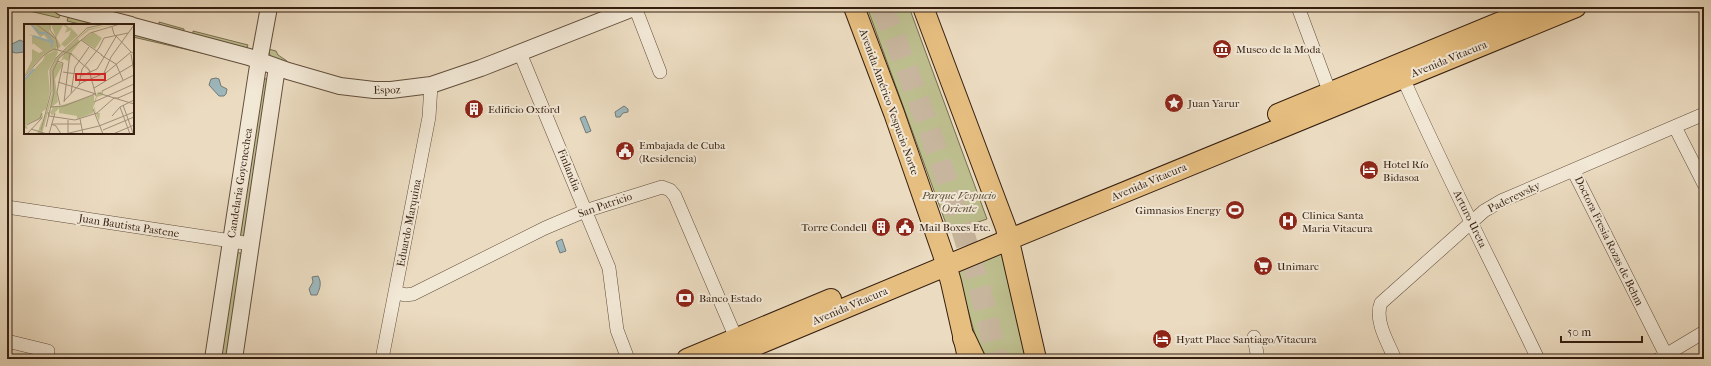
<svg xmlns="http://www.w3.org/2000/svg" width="1711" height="366" viewBox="0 0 1711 366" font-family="'IM FELL French Canon',serif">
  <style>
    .green { fill: #bdbe8e; stroke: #796e4f }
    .water { fill: #9db8bd; stroke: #737b78 }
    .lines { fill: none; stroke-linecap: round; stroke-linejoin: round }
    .motorway-tunnel { stroke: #c7b59d; stroke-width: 22; stroke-dasharray: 22 11; stroke-linecap: butt }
    .minor-casing { stroke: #624e3c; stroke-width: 14 }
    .tertiary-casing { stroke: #624e3c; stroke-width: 18 }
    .primary-casing { stroke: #351f10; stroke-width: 22 }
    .motorway-casing { stroke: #351f10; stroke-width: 24 }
    .minor { stroke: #f2e8d6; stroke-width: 13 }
    .tertiary { stroke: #f2e8d6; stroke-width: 16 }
    .primary { stroke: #e6be80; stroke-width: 20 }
    .motorway { stroke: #e6be80; stroke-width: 22 }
    .labels { text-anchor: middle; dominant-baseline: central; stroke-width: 4; stroke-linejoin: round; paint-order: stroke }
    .poi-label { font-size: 11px; fill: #351f10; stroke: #f2e8d6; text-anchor: start }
    .street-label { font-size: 11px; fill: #351f10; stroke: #f2e8d6 }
    .park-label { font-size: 11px; font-style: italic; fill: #5e4f36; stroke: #f2e8d6 }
    .inset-river { fill: none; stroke: #9db8bd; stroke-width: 2 }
    .inset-road { fill: none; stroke: #a2907a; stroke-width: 1 }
    .view { fill: #d62828; fill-opacity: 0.15; stroke: #d62828; stroke-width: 2 }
    .inset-edge { fill: none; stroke: #351f10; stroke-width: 2 }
  </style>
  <rect width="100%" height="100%" fill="#ebdbc0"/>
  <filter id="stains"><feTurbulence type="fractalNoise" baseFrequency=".005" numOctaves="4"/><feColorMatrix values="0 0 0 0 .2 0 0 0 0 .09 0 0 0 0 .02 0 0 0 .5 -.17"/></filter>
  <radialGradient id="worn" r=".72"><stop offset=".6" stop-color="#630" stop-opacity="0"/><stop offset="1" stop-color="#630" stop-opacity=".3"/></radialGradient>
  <path class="green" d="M13,7H38L60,13L59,18Z
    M867,7H909L987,219L949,232Z
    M69,14L93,21V25H84L67,21Z
    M159,22L184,29V34L159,28Z
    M133,30L241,62L133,37Z
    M193,31L248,45L246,50L193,36Z
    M268,49L276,51L278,55L287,61V64L271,58Z
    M260,78L272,80L247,239L235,238Z
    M234,252L245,254L229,359H218Z
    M1002,252L1027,359H982L957,272Z"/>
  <path class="water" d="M20,40C26,42 26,47 24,52L16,53L8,51V46Z
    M216,78L219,79L221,86L227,89L226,94L224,96H219L209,85L211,79Z
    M624,106L628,109V112L623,113L620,117H616L615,112Z
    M585,116L591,131L586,133L580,118Z
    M562,239L566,251L560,253L556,242Z
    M318,276C322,283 320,288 317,295H311L309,289L313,282L312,277Z"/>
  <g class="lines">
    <path class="motorway-tunnel" d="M882,7C916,90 947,176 972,262C982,294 989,327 997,359"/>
    <g class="minor-casing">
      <path id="minor" d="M635,7L660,72
        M1298,7L1330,93
        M520,53L609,268L617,330L628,359
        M1403,78C1445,173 1493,265 1538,359
        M1675,127L1704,184
        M1573,170L1666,355
        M7,207L251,244
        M396,292L405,295L413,294L545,228L585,211L662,187L670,190L675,196L736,338
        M1254,337L1258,359
        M7,341L48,351L46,359
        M382,359L429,117L431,85
        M1395,359C1388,343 1374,320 1381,303L1484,211L1501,201L1704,114
        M1659,359L1704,332"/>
    </g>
    <g class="tertiary-casing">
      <path id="tertiary" d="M62,7L131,25
        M133,26L249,57L288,71L340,86L374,90H391L431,85L481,68L636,7
        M213,359L257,72L269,7
        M234,359L277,67"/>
    </g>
    <g class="primary-casing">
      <path id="primary" d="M854,7L894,113L943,254L951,282L967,353
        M923,7L1006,228L1036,359
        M1278,114L1537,7
        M687,359L831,299
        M723,359L1008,240L1576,7"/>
    </g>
    <g class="motorway-casing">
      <path id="motorway" d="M964,338L974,359"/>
    </g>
    <use href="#minor" class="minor"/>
    <use href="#tertiary" class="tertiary"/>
    <use href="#primary" class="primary"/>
    <use href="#motorway" class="motorway"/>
  </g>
  <defs>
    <g id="museum-disc" transform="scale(1)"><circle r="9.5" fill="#8f2418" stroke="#f2e8d6"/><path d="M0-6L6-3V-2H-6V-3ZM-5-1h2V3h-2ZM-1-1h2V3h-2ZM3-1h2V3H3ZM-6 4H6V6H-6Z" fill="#fff"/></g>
    <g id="sight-disc" transform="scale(1)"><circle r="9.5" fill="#8f2418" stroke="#f2e8d6"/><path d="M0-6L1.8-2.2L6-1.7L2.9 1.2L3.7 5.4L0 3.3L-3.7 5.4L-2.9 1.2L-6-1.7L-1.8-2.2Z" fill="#fff"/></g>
    <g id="building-disc" transform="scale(1)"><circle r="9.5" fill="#8f2418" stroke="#f2e8d6"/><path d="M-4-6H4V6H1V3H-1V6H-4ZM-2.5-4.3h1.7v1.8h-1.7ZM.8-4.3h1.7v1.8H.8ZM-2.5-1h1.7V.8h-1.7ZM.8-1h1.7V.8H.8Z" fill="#fff"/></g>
    <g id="civic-disc" transform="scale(1)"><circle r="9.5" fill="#8f2418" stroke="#f2e8d6"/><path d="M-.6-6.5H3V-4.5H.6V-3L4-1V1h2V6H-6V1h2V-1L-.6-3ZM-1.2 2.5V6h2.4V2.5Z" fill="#fff"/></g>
    <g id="hotel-disc" transform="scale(1)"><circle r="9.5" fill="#8f2418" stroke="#f2e8d6"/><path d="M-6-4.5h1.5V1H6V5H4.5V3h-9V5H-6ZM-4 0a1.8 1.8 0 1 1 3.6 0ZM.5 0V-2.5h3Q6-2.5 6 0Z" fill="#fff"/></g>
    <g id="stadium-disc" transform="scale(1)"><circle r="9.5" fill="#8f2418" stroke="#f2e8d6"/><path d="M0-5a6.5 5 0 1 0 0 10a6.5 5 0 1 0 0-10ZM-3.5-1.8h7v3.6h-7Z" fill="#fff"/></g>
    <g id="hospital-disc" transform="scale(1)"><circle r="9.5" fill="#8f2418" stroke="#f2e8d6"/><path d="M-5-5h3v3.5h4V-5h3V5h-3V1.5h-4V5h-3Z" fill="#fff"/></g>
    <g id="supermarket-disc" transform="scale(1)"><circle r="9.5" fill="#8f2418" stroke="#f2e8d6"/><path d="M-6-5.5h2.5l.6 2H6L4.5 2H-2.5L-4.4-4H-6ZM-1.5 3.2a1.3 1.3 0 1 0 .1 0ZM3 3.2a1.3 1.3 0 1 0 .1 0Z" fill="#fff"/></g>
    <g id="bank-disc" transform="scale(1)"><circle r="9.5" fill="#8f2418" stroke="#f2e8d6"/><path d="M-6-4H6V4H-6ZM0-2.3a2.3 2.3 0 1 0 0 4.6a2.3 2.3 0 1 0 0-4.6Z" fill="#fff"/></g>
  </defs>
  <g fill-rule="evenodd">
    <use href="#museum-disc" x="1222" y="49"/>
    <use href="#sight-disc" x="1174" y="103"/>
    <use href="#building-disc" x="474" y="109"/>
    <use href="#civic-disc" x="625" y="151"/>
    <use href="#hotel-disc" x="1369" y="170"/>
    <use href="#stadium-disc" x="1235" y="210"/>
    <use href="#hospital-disc" x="1288" y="221"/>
    <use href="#building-disc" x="881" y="227"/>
    <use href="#civic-disc" x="905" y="227"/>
    <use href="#supermarket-disc" x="1263" y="266"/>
    <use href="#bank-disc" x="685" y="298"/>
    <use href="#hotel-disc" x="1162" y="339"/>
  </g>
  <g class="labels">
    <g class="poi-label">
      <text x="1236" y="49">Museo de la Moda</text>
      <text x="1188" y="103">Juan Yarur</text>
      <text x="488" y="109">Edificio Oxford</text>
      <text x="639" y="145">Embajada de Cuba<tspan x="639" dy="13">(Residencia)</tspan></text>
      <text x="1383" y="164">Hotel Río<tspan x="1383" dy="13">Bidasoa</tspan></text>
      <text x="1221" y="210" text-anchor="end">Gimnasios Energy</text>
      <text x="1302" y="215">Clinica Santa<tspan x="1302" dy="13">Maria Vitacura</tspan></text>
      <text x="867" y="227" text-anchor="end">Torre Condell</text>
      <text x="919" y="227">Mail Boxes Etc.</text>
      <text x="1277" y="266">Unimarc</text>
      <text x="699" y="298">Banco Estado</text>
      <text x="1176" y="339">Hyatt Place Santiago/Vitacura</text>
    </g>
    <g class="street-label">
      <text transform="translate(1449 59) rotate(-22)">Avenida Vitacura</text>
      <text transform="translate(387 90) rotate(-1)">Espoz</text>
      <text transform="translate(889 102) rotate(70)">Avenida Américo Vespucio Norte</text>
      <text transform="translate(569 170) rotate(68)">Finlandia</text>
      <text transform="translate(1149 182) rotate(-23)">Avenida Vitacura</text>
      <text transform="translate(240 183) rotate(-81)">Candelaria Goyenechea</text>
      <text transform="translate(1514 197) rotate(-26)">Paderewsky</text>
      <text transform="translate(605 205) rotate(-19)">San Patricio</text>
      <text transform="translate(1470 219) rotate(64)">Arturo Ureta</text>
      <text transform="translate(409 223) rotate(-79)">Eduardo Marquina</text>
      <text transform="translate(129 226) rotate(9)">Juan Bautista Pastene</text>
      <text transform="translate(1609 241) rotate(64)">Doctora Fresia Rozas de Behm</text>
      <text transform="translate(850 306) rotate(-23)">Avenida Vitacura</text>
    </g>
    <g class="park-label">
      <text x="959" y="195">Parque Vespucio<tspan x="959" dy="13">Oriente</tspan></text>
    </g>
  </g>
  <g transform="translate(24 24)">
    <rect width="110" height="110" fill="#ebdbc0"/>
    <path d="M7,0H26L25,7L32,15V22L33,15L37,22L35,24L32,23L34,29L24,47L26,68L22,85L18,88L19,94L17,106L28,69L27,46L33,33L64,5L92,0L65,6L54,15L56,18L47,29L42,27L49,30L59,37L66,46L69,53L59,37L48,30L44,37L40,35L37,37L41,28L34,35L33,38L39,40L31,55L34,78L29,82L34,83L26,84L28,74L18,110H13L19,94L8,99L17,93L2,101L4,105L0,104V56L19,36L21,31L26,29L32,25L20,30L0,52L8,36V25L15,29L19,27L9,19L8,21V12L4,10L24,16L20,11L16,13L10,5L12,3ZM27,0H44L42,1L46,4L48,1L47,4L54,11L41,23L37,20L45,12L47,6L41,9L43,4L39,1L32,14ZM69,8L78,14L71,25L58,16ZM79,67V71L73,73L70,82L72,89H76L75,97L70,85L69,80V89L53,95V92L35,89V84L28,92L26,88L24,91L29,84L70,71V79L73,69Z" fill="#bdbe8e"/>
    <path class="inset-river" d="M7,0L15,9H22L29,18L27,23M9,12L28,18M0,56L10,45"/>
    <path class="inset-road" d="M12,0L32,15M26,0V6L32,14L34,26M88,3L90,10L107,28M80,14L104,9M57,16L78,31M107,30L110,48M77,31L92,40L99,56M33,37L39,39L33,68L36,81M39,48L59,51L73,45L93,11M80,49L87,33L110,1M0,53L20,31L30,25L48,30M34,58L72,70M55,61L58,45L75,24L80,14M70,64L110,40M78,67L110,51M47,69L51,43L65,23M74,69L110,80M94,74L110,67M40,77L57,59L83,48L107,28L109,29M40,78L46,29L65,46L72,72M70,78L110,60M99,81L109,109M27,83L40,82L71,70M96,83L106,110M69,85L79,110M24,88L25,92L51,96L73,89L90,74H95M88,92L96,83L110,76M56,95L59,110M44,96V109M27,100L32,102L37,110M29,100H57M3,101L16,94L18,89M22,103L30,69L29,47L35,34L66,9L96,0M7,105L23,110M17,106L27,68L26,46L32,34L63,4L81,0M79,106L110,93M3,110L18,94M25,110L31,89M41,110L75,102L110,88M89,110L110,101"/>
    <path class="view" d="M52,50H81V56H52Z"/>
    <rect width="110" height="110" class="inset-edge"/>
  </g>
  <rect width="1711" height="366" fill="none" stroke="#ebdbc0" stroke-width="24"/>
  <rect x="8" y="8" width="1695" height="350" fill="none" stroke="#351f10" stroke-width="2"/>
  <rect x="12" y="12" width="1687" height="342" fill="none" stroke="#351f10"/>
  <path d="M1561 336v6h81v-6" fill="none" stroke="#351f10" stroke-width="2"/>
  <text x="1567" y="336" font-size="12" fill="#351f10" stroke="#f2e8d6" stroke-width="3" paint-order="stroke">50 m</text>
  <rect width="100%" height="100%" filter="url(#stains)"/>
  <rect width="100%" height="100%" fill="url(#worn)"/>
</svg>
